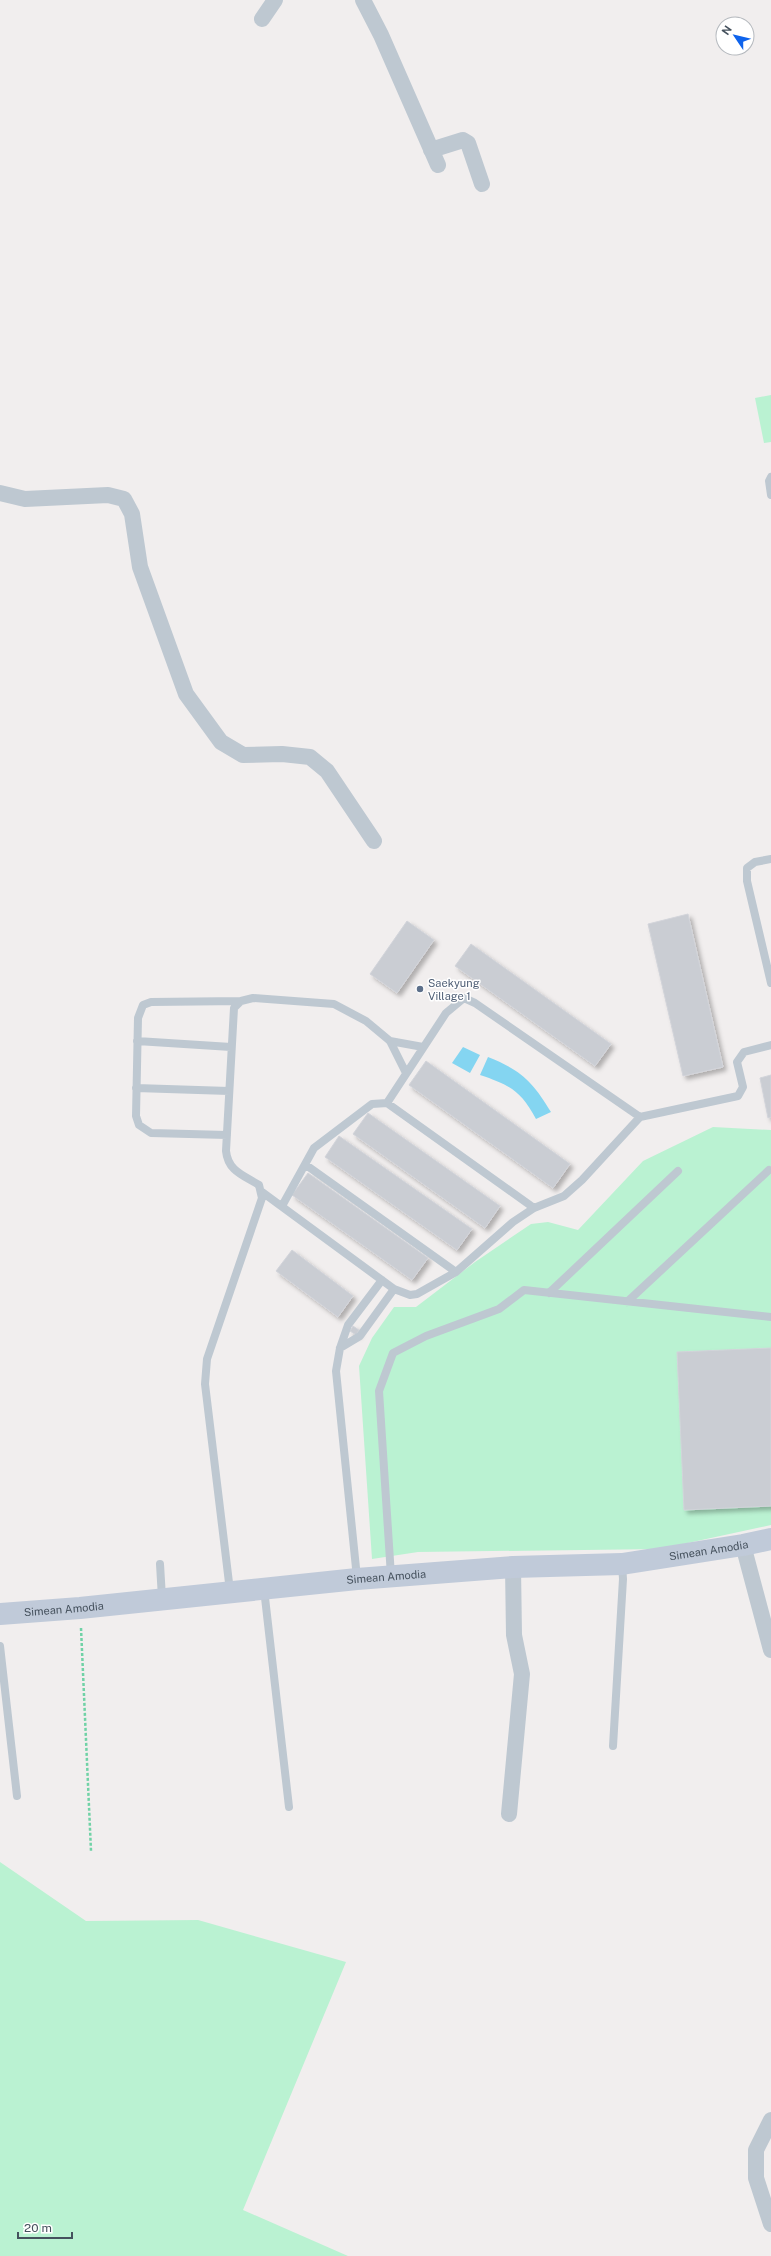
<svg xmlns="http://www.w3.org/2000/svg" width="771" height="2256" viewBox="0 0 771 2256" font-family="'Public Sans',sans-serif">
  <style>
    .green { fill: #baf2d2 }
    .water { fill: #84d5f1 }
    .building { fill: #cacdd3; stroke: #d2d4da; filter: url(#shadow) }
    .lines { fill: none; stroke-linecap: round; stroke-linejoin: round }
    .path { stroke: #70d2a6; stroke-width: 2.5; stroke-dasharray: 3 2; stroke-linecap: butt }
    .lane { stroke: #bec8d1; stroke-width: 8 }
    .street { stroke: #bec8d1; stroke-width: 16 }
    .secondary { stroke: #c0cad9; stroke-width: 22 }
    .service-dot { fill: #5c6f8a; stroke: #fff; stroke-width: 1.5 }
    .labels { text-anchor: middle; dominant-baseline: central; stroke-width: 3; stroke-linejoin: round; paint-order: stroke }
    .service-label { font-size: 11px; fill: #4e5e75; stroke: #fff; text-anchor: start }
    .street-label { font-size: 11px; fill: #45515d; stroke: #fff }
  </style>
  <defs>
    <filter id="shadow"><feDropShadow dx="3.5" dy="3.5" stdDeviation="2" flood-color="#0004"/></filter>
  </defs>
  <rect width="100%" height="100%" fill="#f1eeee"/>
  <path class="green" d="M771,395V442L764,443L755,398Z
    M713,1127L771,1130V1525L660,1549L418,1552L372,1559L359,1366L372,1338L394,1307H416L475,1262L531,1224L548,1222L578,1230L643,1161Z
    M0,1862L86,1921L198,1920L346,1962L243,2210L348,2256H0Z"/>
  <path class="water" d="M463,1047L480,1055L470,1073L452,1063Z
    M488,1057C521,1070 533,1082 551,1112L536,1119C521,1091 510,1085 480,1075Z"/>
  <path class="building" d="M688,914L723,1067L683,1076L648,924Z
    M407,921L434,940L397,993L370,974Z
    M471,944L611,1044L595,1066L455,966Z
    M426,1061L570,1164L553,1188L409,1085Z
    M771,1075V1117L768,1118L760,1078Z
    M368,1113L500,1206L485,1228L353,1134Z
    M339,1136L472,1229L457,1250L325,1157Z
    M308,1173L428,1258L412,1280L292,1195Z
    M292,1250L353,1296L338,1317L276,1271Z
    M353,1326L359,1330L356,1335L350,1331Z
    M771,1348V1506L684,1510L677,1352Z"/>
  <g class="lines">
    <path class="path" d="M81,1628L91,1851"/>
    <path class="lane" d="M771,477L769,481L771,495
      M771,859L755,862L747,868V881L771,983
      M137,1041L231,1047
      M390,1041L423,1047
      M136,1088L229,1091
      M387,1103L446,1013L464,998L475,1003L640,1117
      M227,1135L151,1133L139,1125L136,1116L138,1018L143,1005L151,1002L241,1001
      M306,1165L456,1272
      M262,1192L394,1289L410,1295L417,1294L456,1272L513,1222L534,1208L564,1196L582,1180L640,1117L738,1096L743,1087L737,1062L744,1052L771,1045
      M282,1206L314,1148L372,1104L387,1103L534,1208
      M549,1293L678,1171
      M627,1302L769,1170
      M340,1348L360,1336L394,1289
      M160,1564L162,1598
      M391,1576L379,1391L393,1353L426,1336L499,1309L524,1290L771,1317
      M357,1578L336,1371L340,1348L348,1325L382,1280
      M264,1589L289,1807
      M230,1591L205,1384L207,1359L262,1198L259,1185C243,1175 228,1171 226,1151L234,1008L241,1001L253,998L334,1004L366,1021L390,1041L406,1073
      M0,1646L17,1796
      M613,1746L623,1579L622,1565"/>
    <path class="street" d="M363,0L381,35L438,165
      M262,19L275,0
      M431,150L463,140L468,143L482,184
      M0,493L25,499L108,495L124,499L132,514L140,567L186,694L221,742L243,755L282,754L310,757L327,771L374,841
      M743,1545L771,1650
      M509,1814L522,1674L514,1635L513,1567
      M771,2120L756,2150V2178L771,2224"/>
    <path class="secondary" id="s1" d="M0,1614L80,1608L357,1579L513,1567L622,1564L743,1545L771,1539"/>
  </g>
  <circle class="service-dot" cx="420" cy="989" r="4"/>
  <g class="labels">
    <g class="service-label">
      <text x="428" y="983">Saekyung<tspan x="428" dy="13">Village 1</tspan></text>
    </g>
    <g class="street-label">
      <text stroke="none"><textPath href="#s1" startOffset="712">Simean Amodia</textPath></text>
      <text stroke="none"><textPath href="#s1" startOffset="388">Simean Amodia</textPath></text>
      <text stroke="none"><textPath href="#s1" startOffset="64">Simean Amodia</textPath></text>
    </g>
  </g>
  <g transform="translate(735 36) rotate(305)"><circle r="19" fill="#ffffff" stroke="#b5b9be"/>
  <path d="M0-3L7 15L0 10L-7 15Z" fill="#0e63ec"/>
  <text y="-6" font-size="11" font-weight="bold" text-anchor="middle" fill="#45515d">N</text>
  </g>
  <path d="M18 2232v6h54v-6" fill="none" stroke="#45515d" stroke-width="2"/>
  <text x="24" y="2232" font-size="12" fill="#45515d" stroke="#ffffff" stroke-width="3" paint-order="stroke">20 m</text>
</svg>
